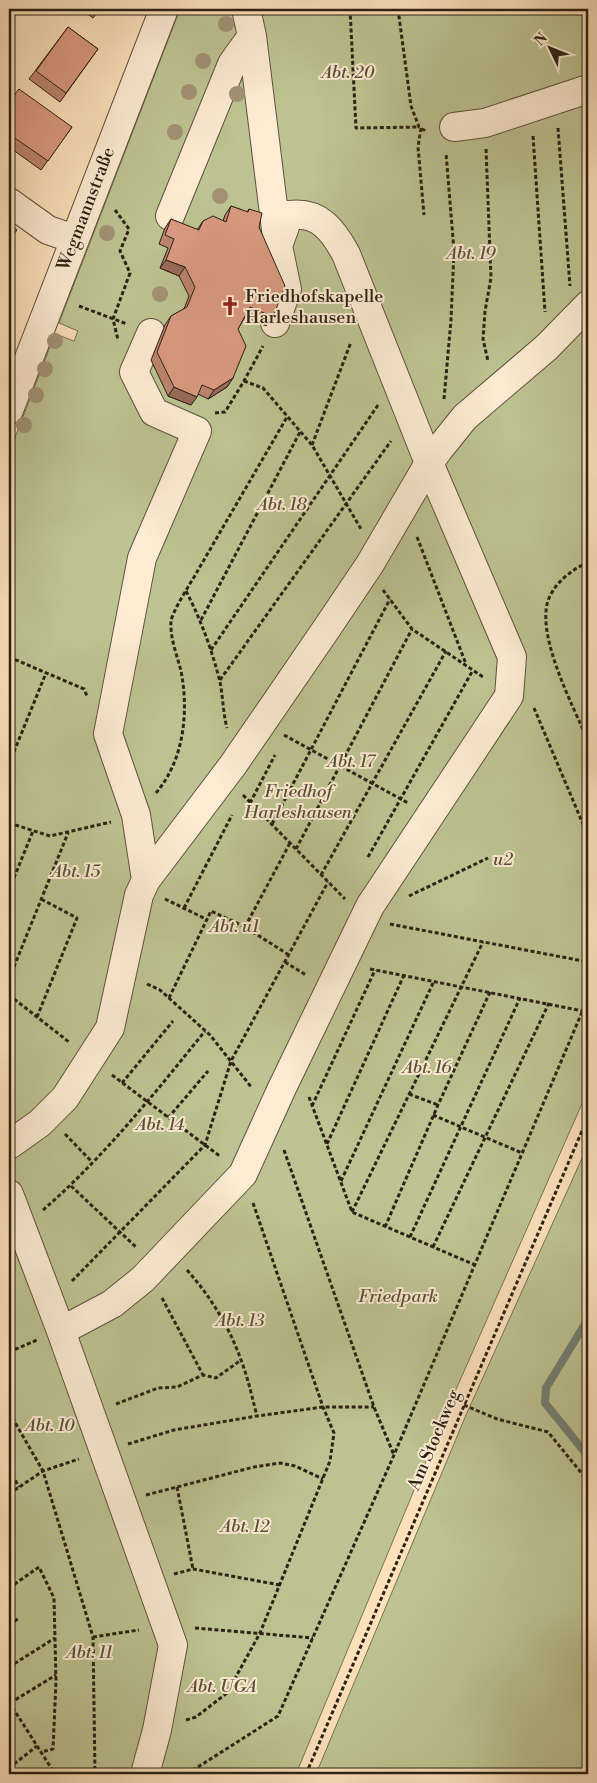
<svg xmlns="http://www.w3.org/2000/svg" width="597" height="1783" viewBox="0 0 597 1783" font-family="'Libre Bodoni',serif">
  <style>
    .green { fill: #bdc392; stroke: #747254 }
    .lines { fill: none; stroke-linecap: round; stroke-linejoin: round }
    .stream { stroke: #717f74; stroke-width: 8 }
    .minor-casing { stroke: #5f513e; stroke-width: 30 }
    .path { stroke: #2b2115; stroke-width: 3; stroke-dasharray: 4 2.5; stroke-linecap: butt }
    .minor { stroke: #fdecd3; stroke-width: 28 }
    .tree { fill: #a19274 }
    .wall { fill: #bb846d; stroke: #2b2115 }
    .shaded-wall { fill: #986b59; stroke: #2b2115 }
    .building { fill: #d9997f; stroke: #2b2115 }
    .labels { text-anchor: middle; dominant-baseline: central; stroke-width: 4; stroke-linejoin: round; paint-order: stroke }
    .park-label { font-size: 18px; font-style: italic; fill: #57523a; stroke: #fdecd3 }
    .street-label { font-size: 18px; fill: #2b2115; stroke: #fdecd3 }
    .poi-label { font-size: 18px; fill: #2b2115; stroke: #fdecd3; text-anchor: start }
  </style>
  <rect width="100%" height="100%" fill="#fce1bb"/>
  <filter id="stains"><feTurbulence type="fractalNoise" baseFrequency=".004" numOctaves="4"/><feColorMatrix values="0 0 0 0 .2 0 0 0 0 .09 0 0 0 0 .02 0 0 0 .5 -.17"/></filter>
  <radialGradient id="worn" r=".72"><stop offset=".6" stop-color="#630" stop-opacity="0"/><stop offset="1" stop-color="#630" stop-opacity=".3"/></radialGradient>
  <path class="green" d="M180,9H588V1090L454,1394L296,1774H9V453L55,334L74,341L78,331L59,323Z
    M588,1145V1774H316L466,1415Z"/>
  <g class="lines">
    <path class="stream" d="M588,1319L546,1388L545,1403L588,1456"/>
    <g class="minor-casing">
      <path id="minor" d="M246,9L252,36L278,246L287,289L275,323
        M454,127L485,123L588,89
        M9,202L48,230L74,239
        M170,216L232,64L252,36
        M9,410L164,9
        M146,880L136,815L108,734L142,558L197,431L154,412L134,372L151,333
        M9,1145L40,1123L65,1098L110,1028L139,895L146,880L233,765L327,628L370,564L429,463L440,448L465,417L547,347L588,305
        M9,1194L61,1331L173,1645L157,1730L145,1774
        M61,1331L112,1304L143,1279L243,1174L282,1088L370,906L509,696L512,657L429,463L346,254C333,230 319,211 289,215L278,246"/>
    </g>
    <path class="path" d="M316,9L317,11L333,9
      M350,9L356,128L419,127
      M398,9L411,106L419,127L427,132
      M421,128L418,147L424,215
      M558,128L570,286
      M533,136L545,312
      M486,149L491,278L485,311L483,339L488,361
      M115,210L129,229L120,251L130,273L113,319L118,340
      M79,306L127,324
      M244,381L263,388L312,445L361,529
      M444,399L451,320L454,251L446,153
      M215,413L225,412L244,381L263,346
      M312,445L351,342
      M417,537L466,664
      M588,562C574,569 559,579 551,594C531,628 574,707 588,741
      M383,590L412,629L483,677
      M186,591C201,620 212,650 220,682C223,697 223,713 227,728
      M201,620L300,432
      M211,650L378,405
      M9,657L84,689L87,696
      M220,680L391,441
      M534,708L588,836
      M284,735L408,803
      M9,764L46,673
      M156,793C184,760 189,712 181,671C177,655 170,638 171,622C171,613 192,581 197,572C227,520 257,469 287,417
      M243,795L345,899
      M250,803L275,755
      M9,823L50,836L111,822
      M272,824L390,599
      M296,849L412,629
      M368,857L473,670
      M321,875L446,651
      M9,890L33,831
      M409,896L488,858
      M165,899L208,920
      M184,908L232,815
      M390,924L588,962
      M245,927L290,843
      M285,962L306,975
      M370,969L583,1011
      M9,979L68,833
      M147,984L160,990L210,1035L252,1088
      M9,995L69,1042
      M169,998L211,911L245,927L289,955
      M37,1017L77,918L41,899
      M112,1075L221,1157
      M122,1083L173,1021
      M409,1094L438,1105
      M309,1097L352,1212L475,1265
      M312,1106L375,970
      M433,1115L522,1153
      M168,1118L208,1071
      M65,1134L92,1162
      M327,1144L404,975
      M284,1150L374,1407L394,1455
      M341,1181L434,981
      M71,1186L137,1248
      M43,1210C104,1157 155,1093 205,1031
      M352,1212L483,942
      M385,1227L438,1105L490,992
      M410,1237L520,998
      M433,1247L549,1003
      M187,1270C210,1296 229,1326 241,1360C248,1378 252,1397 257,1416
      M72,1281L205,1145L231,1061L328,882
      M162,1298L203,1375
      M9,1352L37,1340
      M116,1404L158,1388L177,1387L203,1375L216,1378L241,1360
      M464,1405L497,1419L548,1432L588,1481
      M9,1412L43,1471L93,1637L95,1774
      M128,1444L174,1430L257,1416L323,1407H374
      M9,1469L19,1487
      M177,1487L193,1569
      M9,1494L43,1471L79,1459
      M146,1495L254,1467L280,1463L295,1466L323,1479
      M174,1574L193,1569L280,1585
      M9,1588L39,1567L54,1598L56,1681L53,1749L41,1752
      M9,1625L19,1618
      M195,1628L313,1638
      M93,1637L139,1630
      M9,1667L55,1638
      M9,1702L55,1774
      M10,1703L56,1675
      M186,1720L196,1717L227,1693L260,1633L330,1461L334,1433L323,1407L253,1203
      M9,1768L37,1746
      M187,1774L278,1716L394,1455L588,998
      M306,1774L588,1117"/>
    <use href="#minor" class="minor"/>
  </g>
  <g class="tree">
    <circle cx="226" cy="24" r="8"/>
    <circle cx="203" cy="61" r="8"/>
    <circle cx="189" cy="92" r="8"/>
    <circle cx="237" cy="94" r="8"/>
    <circle cx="175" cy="132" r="8"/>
    <circle cx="220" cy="196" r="8"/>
    <circle cx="107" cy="233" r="8"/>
    <circle cx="160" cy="294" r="8"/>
    <circle cx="55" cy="341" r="8"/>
    <circle cx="45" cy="369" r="8"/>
    <circle cx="36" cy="395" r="8"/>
    <circle cx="24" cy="425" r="8"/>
  </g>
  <path class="wall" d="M81,9H100L93,18Z
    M68,27L98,49L60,102L29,79Z
    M9,102L72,127L41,170L9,147Z
    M231,206L247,212L249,209L259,227L273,317L266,326L245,317L238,329L233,378L227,387L208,399L198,394L191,405L168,396L151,360L165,325L171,316L184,309L189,296L179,276L160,268L168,248L159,244L165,228L171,219L197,230L203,221H223L225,215Z"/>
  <path class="shaded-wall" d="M166,260L185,267L179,276L160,268Z
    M233,378L227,387L208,399L214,390Z
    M174,387L197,397L191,405L168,396Z"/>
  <path class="building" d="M90,9H100L96,13Z
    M68,27L98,49L66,93L36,71Z
    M19,89L72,127L48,161L9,134V102Z
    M231,206L248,212L249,209L262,213L259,227L285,286L273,317L250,307L238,329L246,346L233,378L214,390L202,385L197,397L174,387L157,352L171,316L187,307L195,287L185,267L166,260L174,239L165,235L171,219L199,230L203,221L213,216L226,222Z
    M9,224L17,230L9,240Z"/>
  <defs>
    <g id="church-bare" transform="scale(1.5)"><path d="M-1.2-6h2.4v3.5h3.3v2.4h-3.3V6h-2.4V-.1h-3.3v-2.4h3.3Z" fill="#8f2418" stroke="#fdecd3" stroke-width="2.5" paint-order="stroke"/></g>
  </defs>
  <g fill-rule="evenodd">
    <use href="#church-bare" x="230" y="306"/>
  </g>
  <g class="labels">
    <g class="park-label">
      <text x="348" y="72">Abt. 20</text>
      <text x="471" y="253">Abt. 19</text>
      <text x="282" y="504">Abt. 18</text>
      <text x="351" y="761">Abt. 17</text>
      <text x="298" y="791">Friedhof<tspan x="298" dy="21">Harleshausen</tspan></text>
      <text x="503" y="859">u2</text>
      <text x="76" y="871">Abt. 15</text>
      <text x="234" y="926">Abt. u1</text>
      <text x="427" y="1067">Abt. 16</text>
      <text x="160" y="1124">Abt. 14</text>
      <text x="398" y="1296">Friedpark</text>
      <text x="240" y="1320">Abt. 13</text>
      <text x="50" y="1425">Abt. 10</text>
      <text x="245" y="1526">Abt. 12</text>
      <text x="89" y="1652">Abt. 11</text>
      <text x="222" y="1686">Abt. UGA</text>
    </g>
    <g class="street-label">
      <text transform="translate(86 209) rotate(-69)">Wegmannstraße</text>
      <text transform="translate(434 1440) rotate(-67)">Am Stockweg</text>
    </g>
    <g class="poi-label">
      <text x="245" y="296">Friedhofskapelle<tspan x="245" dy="21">Harleshausen</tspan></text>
    </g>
  </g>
  <rect width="597" height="1783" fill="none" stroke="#fce1bb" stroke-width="30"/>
  <rect x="10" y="10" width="577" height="1763" fill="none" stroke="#2b2115" stroke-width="2.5"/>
  <rect x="15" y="15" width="567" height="1753" fill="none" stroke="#2b2115"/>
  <g transform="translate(550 48) rotate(313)" stroke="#fdecd3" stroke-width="4" paint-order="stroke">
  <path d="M0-4L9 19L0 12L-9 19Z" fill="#2b2115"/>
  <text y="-8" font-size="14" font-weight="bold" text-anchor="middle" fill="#2b2115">N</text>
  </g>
  <rect width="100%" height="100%" filter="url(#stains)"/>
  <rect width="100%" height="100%" fill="url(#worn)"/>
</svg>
